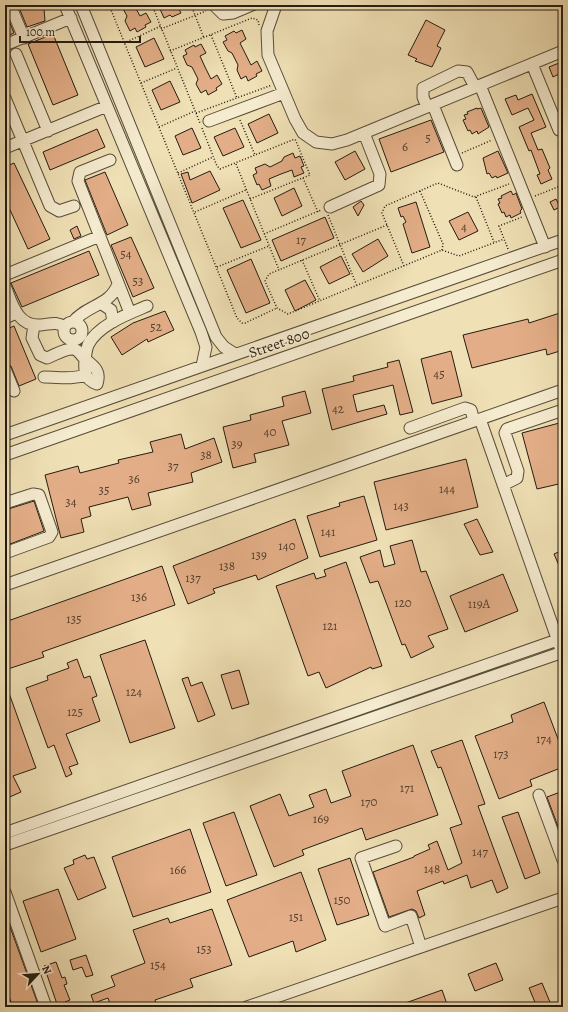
<svg xmlns="http://www.w3.org/2000/svg" width="568" height="1012" viewBox="0 0 568 1012" font-family="Alegreya,serif">
  <style>
    .building { fill: #e3ae87; stroke: #241c11 }
    .lines { fill: none; stroke-linecap: round; stroke-linejoin: round }
    .minor-casing { stroke: #574d3a; stroke-width: 13 }
    .path { stroke: #241c11; stroke-width: 1.5; stroke-dasharray: 1 2; stroke-linecap: butt }
    .minor { stroke: #f5ebcf; stroke-width: 11 }
    .labels { text-anchor: middle; dominant-baseline: central; stroke-width: 3.5; stroke-linejoin: round; paint-order: stroke }
    .number-label { font-size: 13px; fill: #54402e }
    .street-label { font-size: 15px; fill: #241c11; stroke: #f5ebcf }
  </style>
  <rect width="100%" height="100%" fill="#f0e0b5"/>
  <filter id="stains"><feTurbulence type="fractalNoise" baseFrequency=".005" numOctaves="4"/><feColorMatrix values="0 0 0 0 .2 0 0 0 0 .09 0 0 0 0 .02 0 0 0 .5 -.17"/></filter>
  <radialGradient id="worn" r=".72"><stop offset=".6" stop-color="#630" stop-opacity="0"/><stop offset="1" stop-color="#630" stop-opacity=".3"/></radialGradient>
  <path class="building" d="M18,5H40L44,9L45,21L27,27Z
    M121,5H134L140,16L146,13L151,22L145,25L146,27L137,32L135,28L130,31L125,21L127,16Z
    M167,5H177L181,13L172,17L170,15L164,18L160,9Z
    M5,11L14,33L5,37Z
    M426,20L445,30L437,46L441,48L432,67L415,61L417,59L408,55Z
    M242,30L246,39L240,43L251,65L257,61L262,71L256,74L257,76L248,81L246,76L241,79L237,70L238,65L232,53L228,51L223,42L227,40L225,36L234,31L236,33Z
    M53,34L78,95L53,105L28,44Z
    M154,38L164,59L145,67L136,47Z
    M201,44L206,53L200,56L205,67L211,79L217,75L222,84L216,88L217,90L208,95L206,90L201,93L196,84L198,79L192,67L187,65L183,56L187,54L185,50L194,45L195,47Z
    M559,63L563,72L553,77L549,67Z
    M170,81L180,102L161,110L152,90Z
    M532,94L546,127L531,133L538,150L542,149L550,168L548,170L552,179L541,184L537,175L540,174L531,150L529,151L519,127L534,120L528,108L512,115L505,99L516,95L518,100Z
    M477,108V109L481,108L489,127L478,134L477,131L472,134L470,130L468,131L463,120L466,119L464,115L468,114L467,112Z
    M269,114L278,133L257,143L248,124Z
    M431,120L444,152L391,172L379,139Z
    M192,128L201,148L183,155L175,136Z
    M235,128L244,147L223,156L214,137Z
    M97,129L105,147L50,170L43,152Z
    M355,151L365,169L345,180L335,162Z
    M498,151L508,173L497,178L496,176L492,178L489,173L487,174L483,158Z
    M293,153L295,158L300,156L304,166L301,167L304,173L294,177L292,170L281,174L269,179L271,186L262,190L259,184L257,185L253,175L257,173L255,168L265,164L270,167L282,161L284,157Z
    M14,163L50,239L28,249L5,199V167Z
    M210,171L220,190L192,203L181,174L188,172L190,180Z
    M105,172L128,225L107,235L85,180Z
    M294,188L302,206L282,216L274,198Z
    M511,191L513,195L516,193L522,209L520,211L521,213L511,218L510,215L506,217L504,212L502,213L498,204L500,203L498,199L502,198L501,196Z
    M556,199L560,207L554,210L550,202Z
    M243,200L261,240L241,248L223,208Z
    M361,201L364,205L358,216L353,207Z
    M416,202L430,247L412,253L403,224L406,222L403,216L401,217L398,208Z
    M468,212L478,231L459,240L449,221Z
    M325,217L334,238L281,261L272,240Z
    M77,226L81,236L74,239L70,230Z
    M131,237L154,288L133,297L111,245Z
    M378,239L388,256L363,272L352,254Z
    M89,251L99,275L22,307L11,283Z
    M341,256L350,274L329,284L320,267Z
    M251,259L270,303L246,313L227,270Z
    M305,280L316,300L295,311L285,290Z
    M165,311L174,330L148,342L147,339L122,355L111,337L133,323Z
    M563,312V350L547,355L546,349L472,368L463,335L528,319L529,323Z
    M14,326L36,379L19,386L11,366L5,362V330Z
    M451,351L462,396L432,404L421,359Z
    M399,360L413,412L400,415L393,385L353,395L357,412L384,405L387,414L332,430L322,389L354,381L353,376L388,367L387,363Z
    M305,391L311,413L282,421L289,445L254,454L256,462L233,468L223,427L251,420L250,415L284,406L282,397Z
    M563,422V483L537,489L522,433Z
    M181,434L185,449L214,438L222,462L191,473L193,482L148,493L151,505L132,510L128,497L89,507L91,516L81,519L84,532L61,538L45,475L78,466L80,473L119,463L118,460L153,452L150,442Z
    M466,459L478,507L386,530L374,482Z
    M364,496L377,540L320,557L307,516L340,506L339,503Z
    M34,501L44,531L5,546V510Z
    M295,519L308,558L258,580L256,575L213,589L215,593L188,604L173,566Z
    M477,519L493,552L480,555L464,524Z
    M412,540L421,572L426,571L448,629L428,636L434,647L411,658L405,644L402,645L378,581L370,583L360,557L380,550L384,567L395,564L390,546Z
    M563,550V575L554,554Z
    M346,562L382,666L372,669L371,667L326,688L319,672L308,676L276,586L314,573L316,579L326,576L324,570Z
    M162,566L175,605L42,652L44,657L5,670V622Z
    M503,574L518,611L465,632L450,596Z
    M145,640L175,728L130,743L100,655Z
    M77,659L84,678L90,676L97,696L92,698L100,721L66,734L78,764L69,767L72,774L66,777L54,745L48,748L26,688L48,680L47,676L69,668L67,663Z
    M239,670L249,704L232,709L221,675Z
    M188,677L191,686L202,682L215,715L198,722L182,679Z
    M5,682L36,768L13,776L21,792L5,799Z
    M544,702L563,752V767L530,780L532,786L499,799L475,736L513,722L511,715Z
    M462,740L485,804L478,806L508,888L497,893L492,880L471,888L467,875L444,884L443,881L417,891L425,915L419,918L416,911L412,909L389,917L373,872L414,857V856L430,849L428,845L437,841L448,870L462,863L450,828L462,824L441,767L438,768L431,751Z
    M413,745L438,815L366,840L362,828L302,850L304,855L274,867L250,806L280,794L289,816L314,807L309,795L326,789L331,803L351,796L342,771Z
    M563,791V840L547,797Z
    M234,812L257,875L226,886L203,823Z
    M518,812L540,873L525,879L502,817Z
    M190,829L211,892L133,917L112,857Z
    M85,855L87,859L94,857L106,888L78,900L64,868L74,864L73,860Z
    M350,858L369,915L337,925L318,869Z
    M301,872L326,940L296,952L293,941L249,957L227,900Z
    M58,889L76,939L41,952L23,901Z
    M212,909L232,965L190,979L193,987L155,1000L157,1007H111L108,998L94,1003L91,995L115,986L111,976L145,963L133,930L168,918L170,923Z
    M5,913L39,1007H13L5,986Z
    M86,955L93,975L86,977L82,967L73,970L70,960Z
    M56,962L62,978L65,977L67,984L64,985L70,1000L65,1002L67,1007H58L44,966Z
    M496,963L503,980L475,991L468,974Z
    M542,983L552,1007H537L529,988Z
    M442,990L448,1007H397V1006Z"/>
  <g class="lines">
    <g class="minor-casing">
      <path id="minor" d="M10,5L24,38
        M65,5L201,332L206,347L202,366
        M81,5L216,337L224,347L235,354
        M214,5L223,14L233,13L252,5
        M276,5L267,31L268,55L295,119L303,133L316,142L332,144L347,140L563,51
        M5,45L71,18
        M16,54L48,131
        M532,64L559,130
        M480,85L545,247
        M5,98L50,206L59,211L74,206
        M433,105L457,165
        M427,107L423,97V88L458,71L467,72L475,87
        M209,121L284,93
        M5,148L107,106
        M110,160L80,172L78,181L130,313
        M330,207L379,185L380,174L364,133
        M5,275L100,236
        M5,286C12,303 17,327 41,325C51,324 56,321 65,327
        M102,304L111,310L113,322
        M5,318L16,313
        M64 331a9 9 0 1 1 18 0a9 9 0 1 1-18 0Z
        M73,322C86,305 110,306 118,284
        M34,325L32,338L40,355L47,358C55,355 65,348 74,349C80,351 81,356 85,359C95,367 101,371 97,384C84,379 84,371 85,360C86,354 86,350 88,345C98,325 128,314 147,306
        M5,369L14,391
        M44,377C59,377 72,380 85,375
        M480,419L560,647
        M410,428L465,408L471,410L474,421
        M5,435L563,240
        M5,455L563,260
        M503,485L517,478L518,471L505,433L507,429L563,410
        M5,503L33,494L39,495L52,532L49,537L5,553
        M5,585L563,390
        M539,795L563,860
        M5,833L563,638
        M5,845L563,652
        M396,846L361,858L385,926L411,916L421,947
        M5,892L46,1007
        M5,1005L6,1007
        M247,1007L563,898"/>
    </g>
    <path class="path" d="M109,5L237,318L242,323H245L277,308
      M152,5L200,123
      M191,5L204,38
      M161,29L206,11
      M211,35L237,98
      M124,43L161,26
      M170,51L252,18L258,20L259,25
      M141,83L177,68
      M196,113L272,85
      M240,120L255,155
      M159,127L195,111
      M202,128L217,166L220,169L295,139
      M462,153L492,140
      M236,164L279,270
      M178,173L213,157
      M303,178L318,212
      M420,191L443,244L442,250
      M535,196L563,185
      M476,197L494,242
      M250,199L310,175L295,139
      M195,212L246,190
      M328,215L357,286
      M387,225L269,274L265,281L277,308L288,314L442,250L459,256L504,239
      M264,234L321,210
      M508,249L499,226L522,217
      M302,260L320,301
      M404,266L382,213L385,206L438,183L474,197L509,184
      M217,267L269,246"/>
    <use href="#minor" class="minor"/>
  </g>
  <g class="labels">
    <g class="number-label">
      <text x="428" y="137">5</text>
      <text x="405" y="146">6</text>
      <text x="464" y="226">4</text>
      <text x="301" y="239">17</text>
      <text x="126" y="253">54</text>
      <text x="138" y="280">53</text>
      <text x="156" y="326">52</text>
      <text x="439" y="373">45</text>
      <text x="338" y="408">42</text>
      <text x="270" y="431">40</text>
      <text x="237" y="443">39</text>
      <text x="206" y="454">38</text>
      <text x="173" y="465">37</text>
      <text x="134" y="478">36</text>
      <text x="447" y="488">144</text>
      <text x="104" y="489">35</text>
      <text x="71" y="501">34</text>
      <text x="401" y="505">143</text>
      <text x="328" y="531">141</text>
      <text x="287" y="545">140</text>
      <text x="259" y="554">139</text>
      <text x="227" y="565">138</text>
      <text x="193" y="577">137</text>
      <text x="139" y="596">136</text>
      <text x="403" y="602">120</text>
      <text x="479" y="603">119A</text>
      <text x="74" y="618">135</text>
      <text x="330" y="625">121</text>
      <text x="134" y="691">124</text>
      <text x="75" y="711">125</text>
      <text x="544" y="738">174</text>
      <text x="501" y="753">173</text>
      <text x="407" y="787">171</text>
      <text x="369" y="801">170</text>
      <text x="321" y="818">169</text>
      <text x="480" y="851">147</text>
      <text x="432" y="868">148</text>
      <text x="178" y="869">166</text>
      <text x="342" y="899">150</text>
      <text x="296" y="916">151</text>
      <text x="204" y="948">153</text>
      <text x="158" y="964">154</text>
    </g>
    <g class="street-label">
      <text transform="translate(279 343) rotate(-19)">Street 800</text>
    </g>
  </g>
  <rect width="568" height="1012" fill="none" stroke="#f0e0b5" stroke-width="20"/>
  <rect x="6" y="6" width="556" height="1000" fill="none" stroke="#241c11" stroke-width="2"/>
  <rect x="10" y="10" width="548" height="992" fill="none" stroke="#241c11"/>
  <g transform="translate(38 974) rotate(64)" stroke="#f5ebcf" stroke-width="3" paint-order="stroke">
  <path d="M0-3L7 15L0 10L-7 15Z" fill="#241c11"/>
  <text y="-6" font-size="11" font-weight="bold" text-anchor="middle" fill="#241c11">N</text>
  </g>
  <path d="M20 36v6h120v-6" fill="none" stroke="#241c11" stroke-width="2"/>
  <text x="26" y="36" font-size="12" fill="#241c11" stroke="#f5ebcf" stroke-width="3" paint-order="stroke">100 m</text>
  <rect width="100%" height="100%" filter="url(#stains)"/>
  <rect width="100%" height="100%" fill="url(#worn)"/>
</svg>
